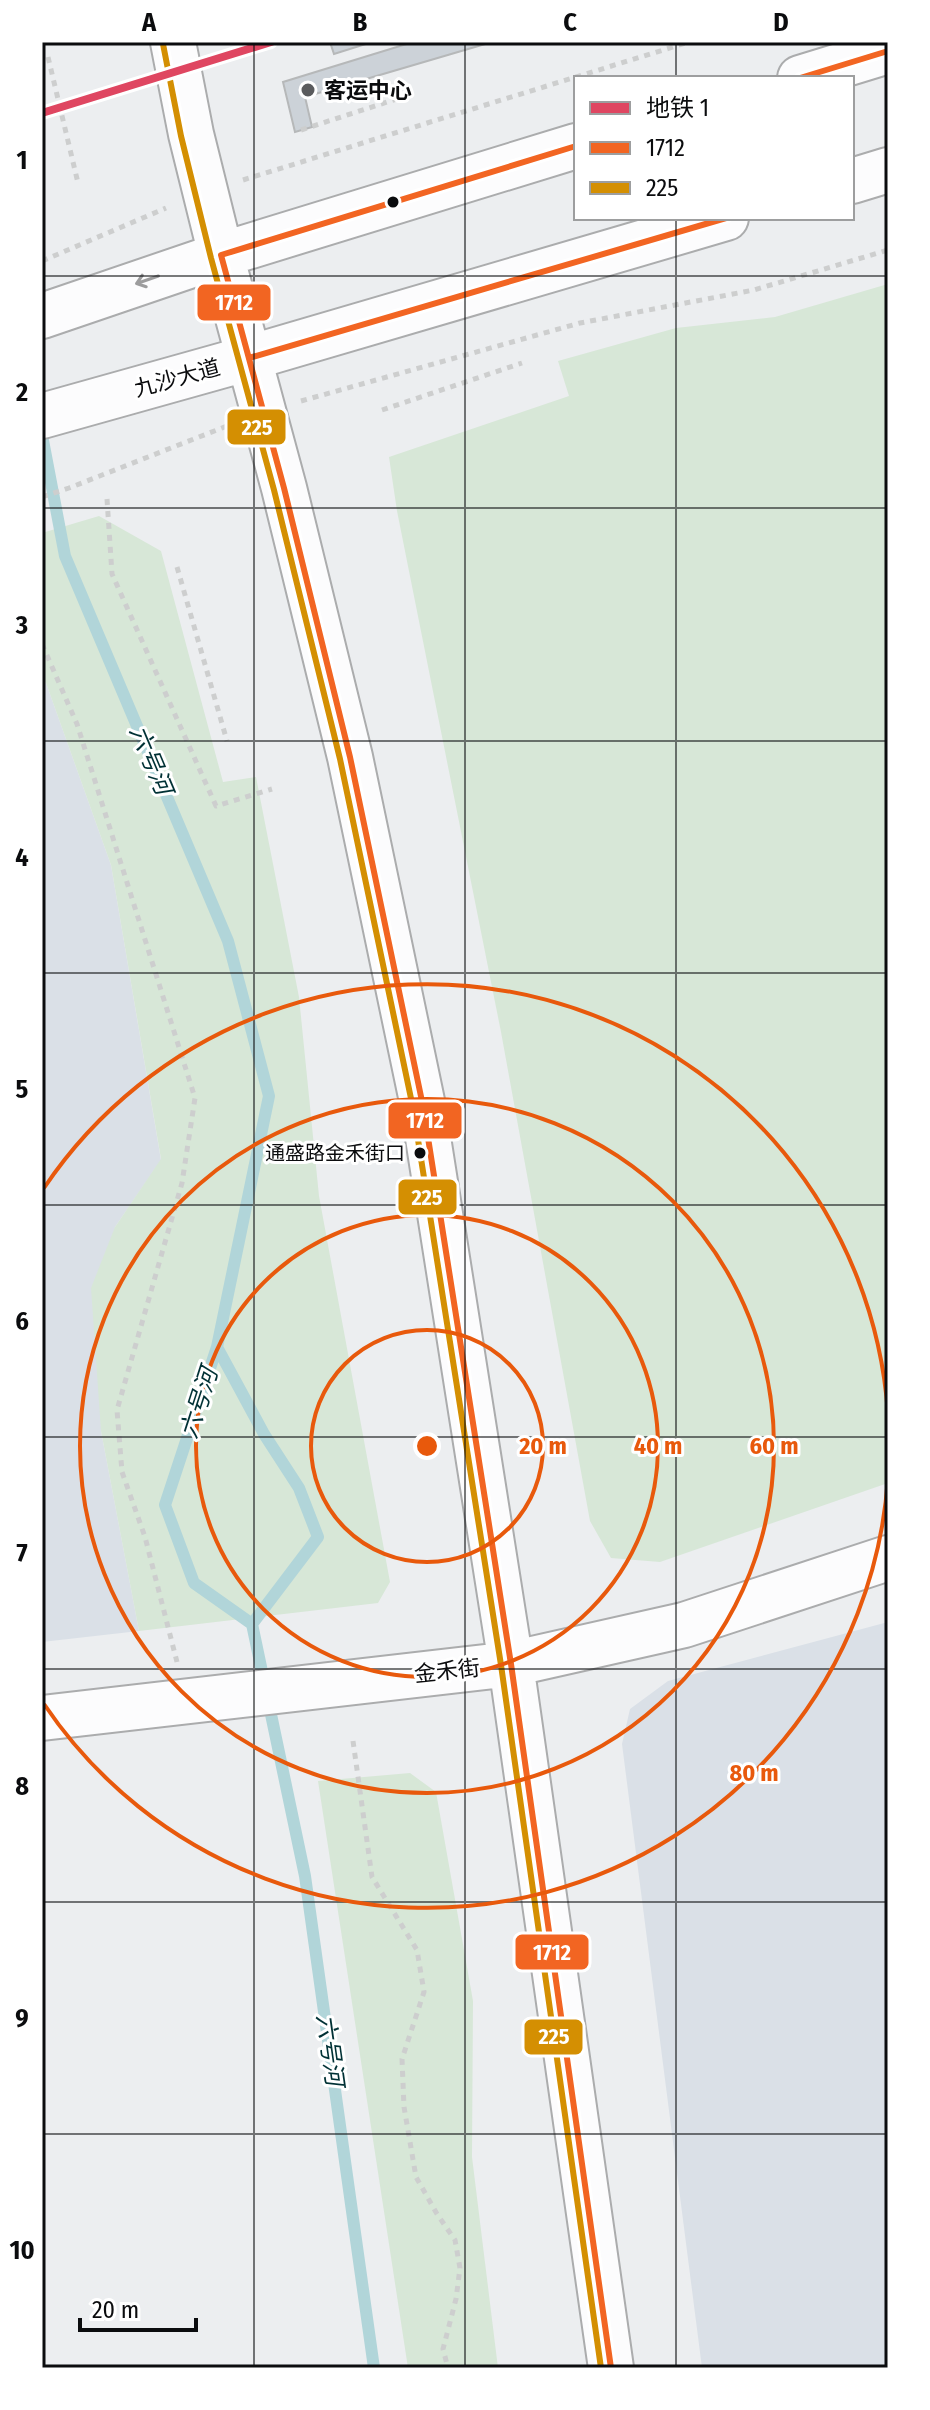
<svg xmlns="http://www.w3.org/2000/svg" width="930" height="2410" viewBox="0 0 930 2410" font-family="'Fira Sans Condensed','Noto Sans SC',sans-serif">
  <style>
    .built { fill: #dae0e7 }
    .green { fill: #d7e7d7 }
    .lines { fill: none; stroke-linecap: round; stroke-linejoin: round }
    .stream { stroke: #b1d5d9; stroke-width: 12 }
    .building { fill: #ccd2d8; stroke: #b6b8b9; stroke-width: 2 }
    .secondary-casing { stroke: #abacad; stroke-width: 48 }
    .path { stroke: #cdcece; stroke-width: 5; stroke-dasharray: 6 6; stroke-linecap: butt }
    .secondary { stroke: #fcfcfd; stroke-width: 44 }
    .bus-1-casing { stroke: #fff; stroke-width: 12 }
    .bus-2-casing { stroke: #fff; stroke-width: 12 }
    .bus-1 { stroke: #f26522; stroke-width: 6 }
    .bus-2 { stroke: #d48f02; stroke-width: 6 }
    .metro-1-casing { stroke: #fff; stroke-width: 14 }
    .metro-1 { stroke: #df4661; stroke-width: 8 }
    .oneway { stroke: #9c9c9d }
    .grid { fill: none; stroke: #0b0c0e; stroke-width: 2; stroke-opacity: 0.55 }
    .ring { fill: none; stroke: #e8590c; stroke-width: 4 }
    .poi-dot { fill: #5a5b5d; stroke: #fff; stroke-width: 3 }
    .bus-dot { fill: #0b0c0e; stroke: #fff; stroke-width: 3 }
    .labels { text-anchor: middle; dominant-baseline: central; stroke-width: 6; stroke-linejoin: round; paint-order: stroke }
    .bus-label { font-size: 20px; fill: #0b0c0e; stroke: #fff; text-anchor: end }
    .poi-label { font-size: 22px; font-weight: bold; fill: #0b0c0e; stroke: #fff; text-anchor: start }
    .street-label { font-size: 22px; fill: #0b0c0e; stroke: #fff }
    .water-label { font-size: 24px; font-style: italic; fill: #003135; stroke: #fff }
    .centre { fill: #e8590c; stroke: #fff; stroke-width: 4 }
    .ring-label { font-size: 24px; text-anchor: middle; font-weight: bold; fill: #e8590c; stroke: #fff; stroke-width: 6; stroke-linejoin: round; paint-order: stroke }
    .line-badge { stroke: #fff; stroke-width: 3 }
    .badge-label { font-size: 22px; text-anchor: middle; font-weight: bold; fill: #fff }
    .neatline { fill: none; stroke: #0b0c0e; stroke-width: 3 }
    .grid-label { font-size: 26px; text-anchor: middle; font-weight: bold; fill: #0b0c0e }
  </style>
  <rect width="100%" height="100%" fill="#eceef0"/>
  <path class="built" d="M42,680L46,683L111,865L161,1160L115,1227L101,1431L139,1631L42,1642Z
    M888,1622V2368H702L622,1744L630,1709L668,1681Z"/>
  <path class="green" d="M888,284V1483L660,1562L611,1558L590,1521L501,1032L397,511L389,457L569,396L558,361L676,328L775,317Z
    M99,516L161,551L223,782L256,777L299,997L319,1196L390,1582L378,1603L139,1631L101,1431L91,1288L115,1227L161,1159L111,865L46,683L42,680V533Z
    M410,1773L436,1792L473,2001L472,2157L498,2368H408L318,1781Z"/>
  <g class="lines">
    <path class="stream" d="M42,435L65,556L228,941L269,1096L217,1347L165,1505L194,1583L252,1624L305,1876L374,2368
      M217,1347L264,1434L299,1488L318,1537L252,1624"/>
  </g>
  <path class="building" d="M330,42H372L334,54Z
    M330,42H372L334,54Z
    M413,42H492L305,97L312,127L295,132L283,82Z"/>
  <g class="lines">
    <g class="secondary-casing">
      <path id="secondary" d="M173,42L191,134L221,255L284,488L350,757L423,1106L511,1664L611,2368
        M800,78L888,51
        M852,181L888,170
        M42,316L221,255L576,146
        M42,416L249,358L726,218
        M42,1718L511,1664L684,1625L888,1558"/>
    </g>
    <path class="path" d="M48,57L78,183
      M301,130L412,94
      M243,180L689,42
      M42,261L166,208
      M301,401L580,323L754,290L888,250
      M382,410L522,363
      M42,497L69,488L227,426
      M107,499L112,574L216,806L272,789
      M177,567L227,741
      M42,644L77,724L195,1098L182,1183L117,1410L122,1472L145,1537L177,1662
      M353,1741L372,1877L417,1950L424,1992L402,2059L404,2107L416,2177L437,2214L455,2240L460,2268L456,2299L443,2349L448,2368"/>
    <use href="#secondary" class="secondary"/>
    <g class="bus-1-casing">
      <path id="bus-1" d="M800,78L888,51
        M576,146L221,255L284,488L350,757L423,1106L511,1664L611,2368
        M249,358L726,218"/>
    </g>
    <g class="bus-2-casing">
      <path id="bus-2" d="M163,44L181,136L211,258L274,490L340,759L413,1108L501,1665L601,2368"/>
    </g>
    <use href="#bus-1" class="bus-1"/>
    <use href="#bus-2" class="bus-2"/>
    <g class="metro-1-casing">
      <path id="metro-1" d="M42,113L271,42"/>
    </g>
    <use href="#metro-1" class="metro-1"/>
  </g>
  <defs><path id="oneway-shaft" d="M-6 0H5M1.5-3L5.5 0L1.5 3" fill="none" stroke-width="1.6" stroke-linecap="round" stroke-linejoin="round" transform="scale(2)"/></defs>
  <use class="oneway" href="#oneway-shaft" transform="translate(147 280) rotate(161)"/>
  <path class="grid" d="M254,42V2368M465,42V2368M676,42V78M676,218V2368M42,276H888M42,508H888M42,741H888M42,973H888M42,1205H888M42,1437H888M42,1669H888M42,1902H888M42,2134H888"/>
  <g class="ring">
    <circle cx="427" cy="1446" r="116"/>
    <circle cx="427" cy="1446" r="231"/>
    <circle cx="427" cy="1446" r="347"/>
    <path d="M888 1478A462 462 0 0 1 44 1704M44 1188A462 462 0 0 1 888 1414"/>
  </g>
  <circle class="poi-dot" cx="308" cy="90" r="8"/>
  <g class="bus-dot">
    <circle cx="393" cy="202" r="7"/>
    <circle cx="420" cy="1153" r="7"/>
  </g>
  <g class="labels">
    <g class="bus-label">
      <text x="405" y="1153">通盛路金禾街口</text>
    </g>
    <g class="poi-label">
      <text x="324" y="90">客运中心</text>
    </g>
    <g class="street-label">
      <text transform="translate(177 378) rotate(-15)">九沙大道</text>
      <text transform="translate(447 1671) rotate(-6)">金禾街</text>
    </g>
    <g class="water-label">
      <text transform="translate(151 760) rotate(67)">六号河</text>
      <text transform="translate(199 1403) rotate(-72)">六号河</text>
      <text transform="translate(330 2050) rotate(82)">六号河</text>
    </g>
  </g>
  <circle cx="427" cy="1446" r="12" class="centre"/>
  <g class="ring-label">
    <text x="543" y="1454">20 m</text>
    <text x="658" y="1454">40 m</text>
    <text x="774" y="1454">60 m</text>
    <text x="754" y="1781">80 m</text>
  </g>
  <g class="line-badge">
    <rect x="196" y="283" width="76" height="39" rx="8" fill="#f26522"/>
    <rect x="226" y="408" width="61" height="38" rx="8" fill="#d48f02"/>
    <rect x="387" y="1101" width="76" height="39" rx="8" fill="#f26522"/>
    <rect x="397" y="1178" width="61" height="38" rx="8" fill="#d48f02"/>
    <rect x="514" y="1933" width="76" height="38" rx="8" fill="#f26522"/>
    <rect x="523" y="2018" width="61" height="38" rx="8" fill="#d48f02"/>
  </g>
  <g class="badge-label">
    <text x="234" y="310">1712</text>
    <text x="257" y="435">225</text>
    <text x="425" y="1128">1712</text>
    <text x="427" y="1205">225</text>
    <text x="552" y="1960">1712</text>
    <text x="554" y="2044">225</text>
  </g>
  <rect width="930" height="2410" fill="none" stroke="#ffffff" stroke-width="88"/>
  <rect x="574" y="76" width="280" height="144" fill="#ffffff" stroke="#9d9e9f" stroke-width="2"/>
  <rect x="590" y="102" width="40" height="12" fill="#df4661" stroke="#9d9e9f" stroke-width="2"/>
  <text x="646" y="116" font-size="24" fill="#0b0c0e">地铁 1</text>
  <rect x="590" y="142" width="40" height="12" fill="#f26522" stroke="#9d9e9f" stroke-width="2"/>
  <text x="646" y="156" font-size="24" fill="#0b0c0e">1712</text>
  <rect x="590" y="182" width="40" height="12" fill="#d48f02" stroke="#9d9e9f" stroke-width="2"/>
  <text x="646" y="196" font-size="24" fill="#0b0c0e">225</text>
  <path d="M80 2318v12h116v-12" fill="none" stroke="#0b0c0e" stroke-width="4"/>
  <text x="92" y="2318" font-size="24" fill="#0b0c0e" stroke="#ffffff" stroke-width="6" paint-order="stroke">20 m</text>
  <rect x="44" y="44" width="842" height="2322" class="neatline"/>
  <g class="grid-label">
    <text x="149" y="31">A</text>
    <text x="360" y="31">B</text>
    <text x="570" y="31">C</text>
    <text x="781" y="31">D</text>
    <text x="22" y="169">1</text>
    <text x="22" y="401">2</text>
    <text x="22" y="634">3</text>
    <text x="22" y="866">4</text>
    <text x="22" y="1098">5</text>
    <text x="22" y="1330">6</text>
    <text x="22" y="1562">7</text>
    <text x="22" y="1795">8</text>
    <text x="22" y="2027">9</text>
    <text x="22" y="2259">10</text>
  </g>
</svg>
